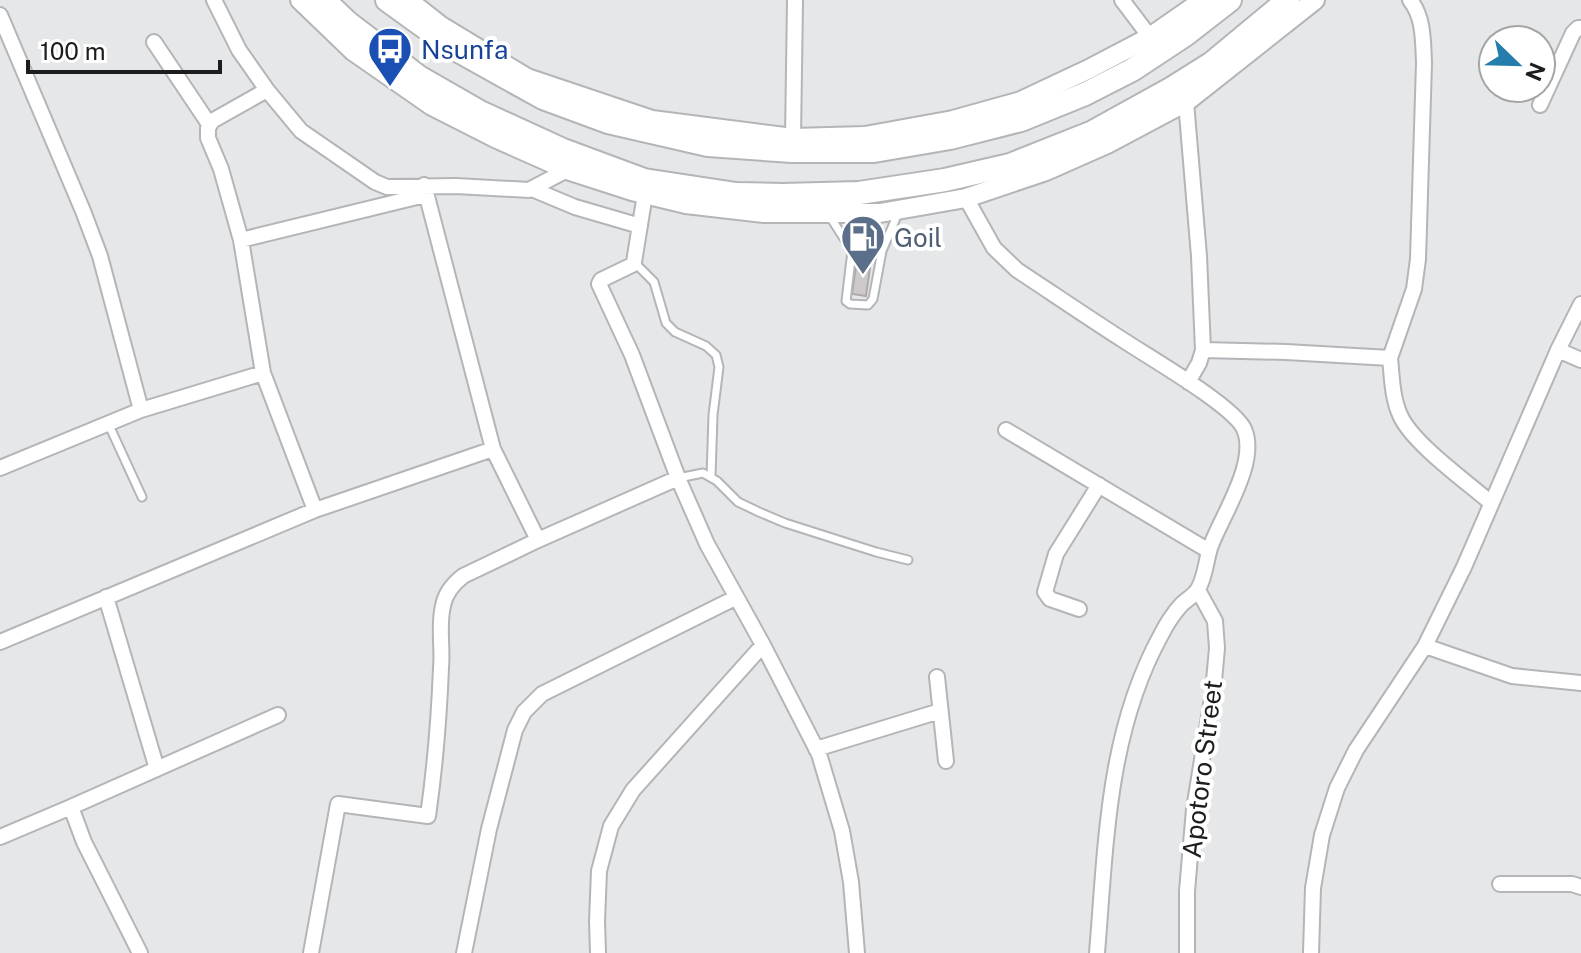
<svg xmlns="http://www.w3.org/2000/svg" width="1581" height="953" viewBox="0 0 1581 953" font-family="'Public Sans',sans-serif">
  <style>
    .building { fill: #cecacb; stroke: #ada9aa; stroke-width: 2 }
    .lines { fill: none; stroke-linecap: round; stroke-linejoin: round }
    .service-casing { stroke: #b3b5b8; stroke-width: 11 }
    .minor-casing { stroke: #b3b5b8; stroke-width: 18 }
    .tertiary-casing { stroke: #b3b5b8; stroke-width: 22 }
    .primary-casing { stroke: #b3b5b8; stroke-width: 26 }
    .service { stroke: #fff; stroke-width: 7 }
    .minor { stroke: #fff; stroke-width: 14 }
    .tertiary { stroke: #fff; stroke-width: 18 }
    .primary { stroke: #fff; stroke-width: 22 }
    .labels { text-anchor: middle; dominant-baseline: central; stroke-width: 8; stroke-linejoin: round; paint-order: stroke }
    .transit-label { font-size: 26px; fill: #164399; stroke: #fff; text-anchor: start }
    .service-label { font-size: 26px; fill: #4e5e75; stroke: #fff; text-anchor: start }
    .street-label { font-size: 26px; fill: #1c1d1e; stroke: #fff }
  </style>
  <rect width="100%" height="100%" fill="#e5e7e9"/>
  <path class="building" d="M856,266L870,268L866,296L852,294Z"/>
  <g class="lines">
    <g class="service-casing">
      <path id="service" d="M829,215L852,251H882L899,211
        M852,251L846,301L850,304L868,305L873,299L882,251
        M634,262L654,282L666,323L675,332L706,346L716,355L719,367L713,415L711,477
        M108,423L142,497
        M678,478L703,473L717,481L738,502L759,512L785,523L876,552L908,560"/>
    </g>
    <g class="minor-casing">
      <path id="minor" d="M214,0L239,50L267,90L301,131L375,182L387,187L456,186L529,190L567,170
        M1122,0L1150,37
        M0,15L83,211L100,256L141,410
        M154,42L209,124
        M267,90L212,121L208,128V138L221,169L241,240L263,373L315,510
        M1186,102L1199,256L1203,350L1199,363L1188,382
        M1540,105L1573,33L1578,28H1581
        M793,138L795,0
        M424,185L493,449L538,540
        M532,189L575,207L640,226
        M645,194L634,262L632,265L601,280L599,284L632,355L678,478L707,544L763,645L819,754L842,831L851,882L857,953
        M966,198L994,248L1017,270C1052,293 1087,317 1123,340C1147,356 1234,406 1244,429C1259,462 1221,517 1210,548C1206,561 1205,578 1198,589C1195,595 1186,600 1181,605C1173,614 1166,625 1161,635C1107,733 1106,845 1097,953
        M241,240L425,195
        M1203,350L1286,352L1390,358L1414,289L1418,259L1424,63C1423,42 1424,17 1410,0
        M1558,350L1581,360
        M1390,358C1392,377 1392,397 1400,415C1412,443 1467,482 1491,503
        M1006,430L1209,551
        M0,468L141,410L263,373
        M106,597L157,769
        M1079,609L1050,599L1045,592L1056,554L1099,485
        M0,642L315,510L493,449
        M1425,646L1512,676L1581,683
        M937,677L946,761
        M816,749L940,711
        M0,837L71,807
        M1500,884H1572L1581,887
        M140,953L84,842L71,807L278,715
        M311,953L338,804L428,816C435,767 439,718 441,668C443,648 438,626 443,606C445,593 453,584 463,576L538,540L678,478
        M464,953L489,829L515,730L524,712L542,694L735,598
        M598,953L597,921L599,871L611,826L633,790L763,645
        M1187,953V891L1194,809L1213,692L1217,648L1215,621L1198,590
        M1311,953L1313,888L1322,835L1337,788L1356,750L1425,646L1464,567L1558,350L1581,304"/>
    </g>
    <g class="tertiary-casing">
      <path id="tertiary" d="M300,0L353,51L432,106L495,138L567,170L632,191L686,204L764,213H880L966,198L1046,171L1107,144L1186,102L1315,0
        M408,0L441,26L527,78L652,120L793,138L865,136L953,120L1021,101L1089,69L1150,37L1203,0"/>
    </g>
    <g class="primary-casing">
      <path id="primary" d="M324,0L347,22L419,77L480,112L563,150L644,180L736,194L783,195L859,193L945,180L1010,165L1093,132L1169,90L1212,63L1288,0
        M387,0L455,49L543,98L608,122L708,145L792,151H874L950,138L1021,120L1085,94L1132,70L1185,35L1230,0"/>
    </g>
    <use href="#service" class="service"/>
    <use href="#minor" class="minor"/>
    <use href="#tertiary" class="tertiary"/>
    <use href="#primary" class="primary"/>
  </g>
  <defs>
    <g id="bus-pin" transform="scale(2.3)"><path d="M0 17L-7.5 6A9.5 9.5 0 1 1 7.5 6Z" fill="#1a4fb4" stroke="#fff"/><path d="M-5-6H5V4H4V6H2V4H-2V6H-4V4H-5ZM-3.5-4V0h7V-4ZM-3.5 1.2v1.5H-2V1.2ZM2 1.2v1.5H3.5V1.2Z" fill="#fff"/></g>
    <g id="fuel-pin" transform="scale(2.3)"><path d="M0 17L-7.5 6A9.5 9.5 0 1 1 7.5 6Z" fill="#5c6f8a" stroke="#fff"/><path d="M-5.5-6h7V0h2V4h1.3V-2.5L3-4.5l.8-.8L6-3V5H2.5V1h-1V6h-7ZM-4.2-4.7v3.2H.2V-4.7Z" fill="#fff"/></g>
  </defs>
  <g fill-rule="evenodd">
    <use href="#bus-pin" x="390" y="49"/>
    <use href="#fuel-pin" x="863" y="237"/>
  </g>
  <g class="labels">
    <g class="transit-label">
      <text x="421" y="49">Nsunfa</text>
    </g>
    <g class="service-label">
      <text x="894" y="237">Goil</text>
    </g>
    <g class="street-label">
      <text transform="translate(1202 769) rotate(-83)">Apotoro Street</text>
    </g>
  </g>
  <g transform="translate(1517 64) rotate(113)"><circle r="38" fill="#ffffff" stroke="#a4a5a5" stroke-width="2"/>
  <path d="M0-6L14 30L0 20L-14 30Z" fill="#257dac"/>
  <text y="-12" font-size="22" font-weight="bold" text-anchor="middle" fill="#1c1d1e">N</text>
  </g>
  <path d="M28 60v12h192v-12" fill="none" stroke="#1c1d1e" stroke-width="4"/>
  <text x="40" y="60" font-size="24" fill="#1c1d1e" stroke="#ffffff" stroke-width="6" paint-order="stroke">100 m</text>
</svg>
